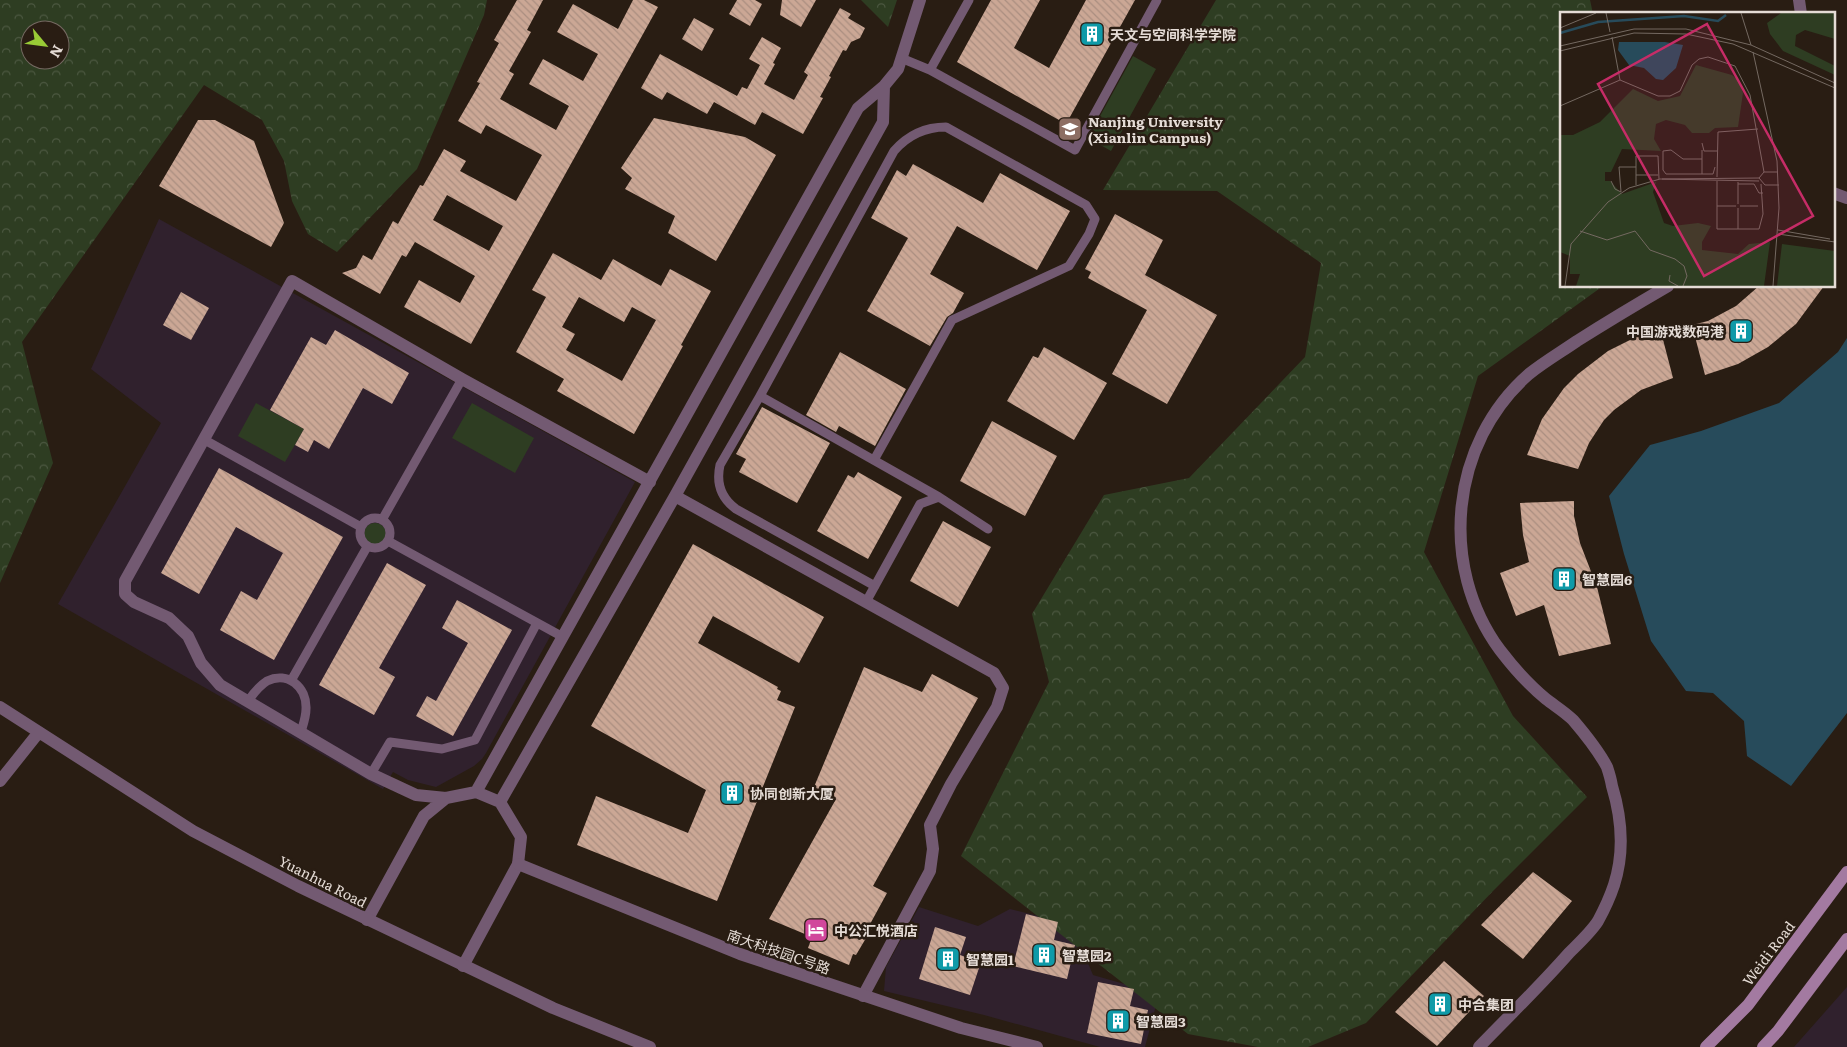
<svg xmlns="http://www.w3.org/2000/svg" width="1847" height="1047" viewBox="0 0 1847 1047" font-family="Literata,'Noto Sans SC',serif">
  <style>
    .commercial { fill: #30212d }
    .grass { fill: #2e3d22 }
    .forest { fill: url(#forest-crowns); fill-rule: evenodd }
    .water { fill: #274b5b }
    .building { fill: url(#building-back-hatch); fill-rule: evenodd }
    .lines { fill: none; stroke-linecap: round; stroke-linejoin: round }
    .service { stroke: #735a72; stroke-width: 9 }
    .minor { stroke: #735a72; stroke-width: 12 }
    .tertiary { stroke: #735a72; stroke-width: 12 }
    .secondary { stroke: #a37aa1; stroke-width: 12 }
    .labels { text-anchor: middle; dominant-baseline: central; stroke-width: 5; stroke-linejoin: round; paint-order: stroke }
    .poi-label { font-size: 14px; font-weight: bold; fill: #e5dcd6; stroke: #291d13; text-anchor: start }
    .street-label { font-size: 14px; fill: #e5dcd6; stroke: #291d13 }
    .inset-river { fill: none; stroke: #274b5b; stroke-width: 2.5 }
    .inset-road { fill: none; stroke: #746961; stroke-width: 1 }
    .view { fill: #c62c67; fill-opacity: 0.15; stroke: #c62c67; stroke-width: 2.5 }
    .inset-edge { fill: none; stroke: #e5dcd6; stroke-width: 2.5 }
  </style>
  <defs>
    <pattern id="forest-crowns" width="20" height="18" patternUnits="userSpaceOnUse" patternTransform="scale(1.25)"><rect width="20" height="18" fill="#2e3d22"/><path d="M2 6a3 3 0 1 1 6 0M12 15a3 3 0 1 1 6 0" fill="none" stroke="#4c5841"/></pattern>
    <pattern id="building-back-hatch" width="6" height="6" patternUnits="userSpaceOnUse" patternTransform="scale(1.25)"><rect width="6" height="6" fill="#cba795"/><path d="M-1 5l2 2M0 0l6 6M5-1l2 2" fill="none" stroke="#aa8e80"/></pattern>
  </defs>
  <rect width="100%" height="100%" fill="#291d13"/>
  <path class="commercial" d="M159,219L635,482L486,753L482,759L474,766L436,787L408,780L393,772L383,789L58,604L161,423L91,369Z
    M919,907L978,926L1010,909L1059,921L1080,944L1093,975L1159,994L1145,1047H1100L984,1015L884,991L886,967Z
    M1847,987V1047H1794Z"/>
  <path class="grass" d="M1133,56L1156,69L1111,151L1088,138Z
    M256,403L304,429L285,462L238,436Z
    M472,403L534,438L515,473L452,438Z
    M364 534a11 11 0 1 1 22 0a11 11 0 1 1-22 0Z"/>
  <path class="forest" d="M0,0H487L484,15L417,169L337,252L308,234L292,201L284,161L262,120L204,85L22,342L53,463L0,583ZM30,30H60V60H30Z
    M861,0H897L888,27Z
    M1216,0H1590L1593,14H1561V286H1603L1478,376L1424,552L1513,716L1587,797L1493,891L1366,1023L1308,1047H1258L1188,1034L961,856L1049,682L1032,614L1104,495L1189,478L1305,357L1321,263L1217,191L1103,190Z"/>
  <path class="water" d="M1847,338V713L1791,786L1747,756L1744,721L1713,693L1686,691L1651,641L1624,554L1609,496L1650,445L1701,431L1779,403L1838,352Z"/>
  <path class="building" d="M517,0H543L527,30L531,32L509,71L514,74L500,99L556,130L569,106L529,84L543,59L583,81L598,54L557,32L573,4L618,29L633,0H644L658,7L471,344L404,307L419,280L460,303L475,276L415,242L406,257L402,255L380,294L342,273L356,268L363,255L372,260L393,221L398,224L420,185L423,186L444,149L466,161L460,171L516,201L542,155L486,125L481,134L458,121L480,83L477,82L499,43L494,40ZM447,195L503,226L489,251L433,220Z
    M737,0H755L762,4L750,26L729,14Z
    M782,0H816L801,27L780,15Z
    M991,0H1040L1014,48L1049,68L1086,0H1135L1066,124L957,62Z
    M840,8L851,14L848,18L865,28L860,38L851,42L846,51L843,50L829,76L831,77L820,97L823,98L803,134L762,112L755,125L714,102L707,114L667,92L662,100L641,88L660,54L737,96L742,87L747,89L760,65L749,59L762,37L781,48L773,63L775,64L764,84L794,100L808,75L804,72Z
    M694,18L714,29L702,51L682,39Z
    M654,118L745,137L776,155L716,261L668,233L675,216L625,189L632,178L621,168Z
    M198,120H215L254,141L284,223L271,247L159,186Z
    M913,164L983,203L1000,173L1070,211L1037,270L957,226L930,274L964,293L953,313L947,317L930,346L867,311L908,238L871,218L897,170L906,176Z
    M1115,214L1163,240L1145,275L1217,315L1167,404L1112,374L1147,310L1088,278L1091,272L1085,269Z
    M553,253L601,280L613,259L661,286L670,269L711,291L681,345L683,346L634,434L557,391L564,379L516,352L546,297L532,290ZM579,297L624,322L632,307L656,320L622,381L566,350L575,334L562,327Z
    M1759,286H1824L1796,324L1768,347L1738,364L1705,375L1692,325L1708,321L1736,306Z
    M181,292L209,308L191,340L163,325Z
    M1660,328L1673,378L1641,390L1614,410L1604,420L1589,443L1578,469L1527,455L1542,419L1564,388L1578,374L1608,351L1642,334Z
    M335,330L409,373L392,404L363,388L329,449L314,440L308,452L295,445L304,429L270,410L311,337L326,345Z
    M1044,347L1107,383L1074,440L1007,401L1033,356L1038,358Z
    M840,352L906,389L875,446L839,426L836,432L806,415Z
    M762,407L830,443L797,503L739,472L746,459L736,454Z
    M992,421L1057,456L1025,516L960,481Z
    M219,468L343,537L274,660L220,630L241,591L257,600L283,553L236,527L199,594L161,573Z
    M858,472L902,497L868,559L817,531L848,475L854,478Z
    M1574,501V516L1580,543L1597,587L1611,644L1559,656L1544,605L1516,616L1500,573L1529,562L1523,535L1520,503Z
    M943,521L991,547L958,607L910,581Z
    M693,544L824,617L799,663L713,616L698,643L778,687L777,689L781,691L777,700L795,707L717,901L577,845L596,796L688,833L706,790L591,726Z
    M387,563L426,585L379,668L395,677L374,715L319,685Z
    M457,600L512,630L453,736L416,716L427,696L436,701L468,643L442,628Z
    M864,667L922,692L932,674L978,698L873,886L887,893L869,926L872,928L856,955L853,954L849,965L808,948L812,937L769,919L836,799L814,787Z
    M1533,872L1572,901L1523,959L1481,925Z
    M1026,914L1058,922L1054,940L1075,945L1067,979L1013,966Z
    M935,927L966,937L960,955L981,962L970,995L919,979Z
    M1444,961L1484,996L1437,1046L1395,1012Z
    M1098,982L1134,989L1130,1006L1148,1010L1141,1044L1087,1033Z"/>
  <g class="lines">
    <path class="service" d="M901,58L930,70L1075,150L1157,0
      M930,70L969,0
      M760,396L894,151C908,135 924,127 946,127L1086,205L1095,219L1089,234L1069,266L952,320L874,460
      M203,439L361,527
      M360 533a15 15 0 1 1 30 0a15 15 0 1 1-30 0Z
      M382,520L462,379
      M388,541L563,637
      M875,586L736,509C721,498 716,483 720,465L760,396L939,497
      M866,602L920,504L939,497L988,529
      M292,679L367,547
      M248,701C253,694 259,686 267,681C288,671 307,687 306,709C306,717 303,725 301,732
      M371,774L390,742L442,749L475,740L537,623"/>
    <path class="minor" d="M1799,0L1801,14
      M675,496L994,673L1003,688L997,707L951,784L930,825L933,849L930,871L863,996
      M476,792L858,108L884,86L898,69L920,0
      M446,798L416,795L371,774L220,685L201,663L188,636L169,618L134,602L125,594V581L292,281L462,379L650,482
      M500,802L675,496L883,122L884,86
      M367,920L424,816L446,798L476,792L500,802L521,837L518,864L463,966"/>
    <path class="tertiary" d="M1833,193L1847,198
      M0,707L193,831L298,886L553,1008L650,1047
      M0,781L39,732
      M518,864L740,954L961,1028L1037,1047
      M1479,1047C1509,1016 1540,986 1569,953C1579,943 1591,932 1598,921C1604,910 1610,897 1614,885C1625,851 1622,819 1612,786C1611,780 1609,773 1607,767C1598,750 1585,734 1573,720C1565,712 1555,706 1546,699C1530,686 1513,667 1500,650C1438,566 1450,443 1529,374C1544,362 1561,352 1577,341C1607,322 1637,304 1668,286"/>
    <path class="secondary" d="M1706,1047L1748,1005L1847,872
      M1763,1047L1778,1031L1847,939"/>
  </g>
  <defs>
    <g id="building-square" transform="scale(1.25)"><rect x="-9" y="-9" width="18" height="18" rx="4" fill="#0f9aa8" stroke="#291d13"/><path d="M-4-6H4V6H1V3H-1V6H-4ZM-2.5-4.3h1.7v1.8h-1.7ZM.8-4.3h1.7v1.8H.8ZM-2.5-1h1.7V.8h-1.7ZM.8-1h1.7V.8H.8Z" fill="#fff"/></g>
    <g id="university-square" transform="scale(1.25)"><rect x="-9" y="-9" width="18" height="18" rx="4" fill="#8d6e63" stroke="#291d13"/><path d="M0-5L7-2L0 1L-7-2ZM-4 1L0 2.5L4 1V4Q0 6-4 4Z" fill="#fff"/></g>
    <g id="hotel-square" transform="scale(1.25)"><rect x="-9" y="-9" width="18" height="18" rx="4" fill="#d1479c" stroke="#291d13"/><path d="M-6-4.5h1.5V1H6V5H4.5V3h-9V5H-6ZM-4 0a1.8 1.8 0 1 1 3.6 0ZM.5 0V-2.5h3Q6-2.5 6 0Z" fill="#fff"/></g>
  </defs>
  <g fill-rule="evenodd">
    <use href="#building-square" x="1092" y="34"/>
    <use href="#university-square" x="1070" y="129"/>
    <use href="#building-square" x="1741" y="331"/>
    <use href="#building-square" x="1564" y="579"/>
    <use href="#building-square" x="732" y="793"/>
    <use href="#hotel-square" x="816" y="930"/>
    <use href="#building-square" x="1044" y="955"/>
    <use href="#building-square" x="948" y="959"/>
    <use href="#building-square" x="1440" y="1004"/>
    <use href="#building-square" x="1118" y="1021"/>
  </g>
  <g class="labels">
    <g class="poi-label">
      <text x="1110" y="34">天文与空间科学学院</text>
      <text x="1088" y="121">Nanjing University<tspan x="1088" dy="16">(Xianlin Campus)</tspan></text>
      <text x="1724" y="331" text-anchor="end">中国游戏数码港</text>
      <text x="1582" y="579">智慧园6</text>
      <text x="750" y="793">协同创新大厦</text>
      <text x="834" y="930">中公汇悦酒店</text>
      <text x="1062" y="955">智慧园2</text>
      <text x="966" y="959">智慧园1</text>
      <text x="1458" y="1004">中合集团</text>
      <text x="1136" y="1021">智慧园3</text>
    </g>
    <g class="street-label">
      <text transform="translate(323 881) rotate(27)">Yuanhua Road</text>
      <text transform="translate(779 951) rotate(19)">南大科技园C号路</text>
      <text transform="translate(1768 953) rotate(-53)">Weidi Road</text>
    </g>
  </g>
  <g transform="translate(1560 12)">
    <rect width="275" height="275" fill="#291d13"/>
    <path d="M221,1H275V27L245,18L236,23L235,34L275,54V63L223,39L210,22L207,11ZM136,53L172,63L179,69L183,81L178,115L155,116L149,121H132L125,113L106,108L96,112L94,127L101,139L62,137L51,160H45V169H50L62,182L96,170L93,180L104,211L113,214L138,211L151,214L142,230V238L178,242L189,232L210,230L204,274H16L20,262H10V244L0,240V123H13L40,110L73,77L98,89L120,84ZM222,232L275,239V274H217Z" fill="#2e3d22"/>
    <path d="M59,30H105L123,33L116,56L103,68L96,67L84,56L69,53L58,38Z" fill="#274b5b"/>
    <path class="inset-river" d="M0,21L38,10L124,4L158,9L166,3"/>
    <path class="inset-road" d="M46,1L50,20M181,1L191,33M0,16L36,1M52,25L60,68L98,84H110L120,79L132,53L139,47L148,45L175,54L190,83L204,160M0,34L74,17H126L191,33L275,71M0,39L74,21L126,22L173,32L275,76M193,40L217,149L219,196L213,274M0,94L60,68M142,131L144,139H157M142,138V162H153L155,155M218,160H204L199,166L205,173H219M142,162H106L103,158V139L111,138L123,147H142M76,163H98M157,165L158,120L198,117M102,167L199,166M51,169L55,177L61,180M157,169V217H199L203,202L201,172M178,170V192M178,172H194L199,181H203M76,173V144H98L99,167M61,180L59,155H76M157,194H176M180,194H198M178,217V196M218,218L270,227M20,219L47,228L75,219L90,238L115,247L124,254L127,264L123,274M218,222L275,230M110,263L109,269L118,274M5,274L11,232L48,190L69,176L100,167L199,169"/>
    <path class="view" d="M147,12L253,204L144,264L38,72Z"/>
    <rect width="275" height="275" class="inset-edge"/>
  </g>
  <g transform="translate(45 45) rotate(119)"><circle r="24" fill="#291d13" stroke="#746961"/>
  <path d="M0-4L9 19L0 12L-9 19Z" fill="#99cb36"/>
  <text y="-8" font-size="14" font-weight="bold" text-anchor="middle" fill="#e5dcd6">N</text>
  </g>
</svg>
